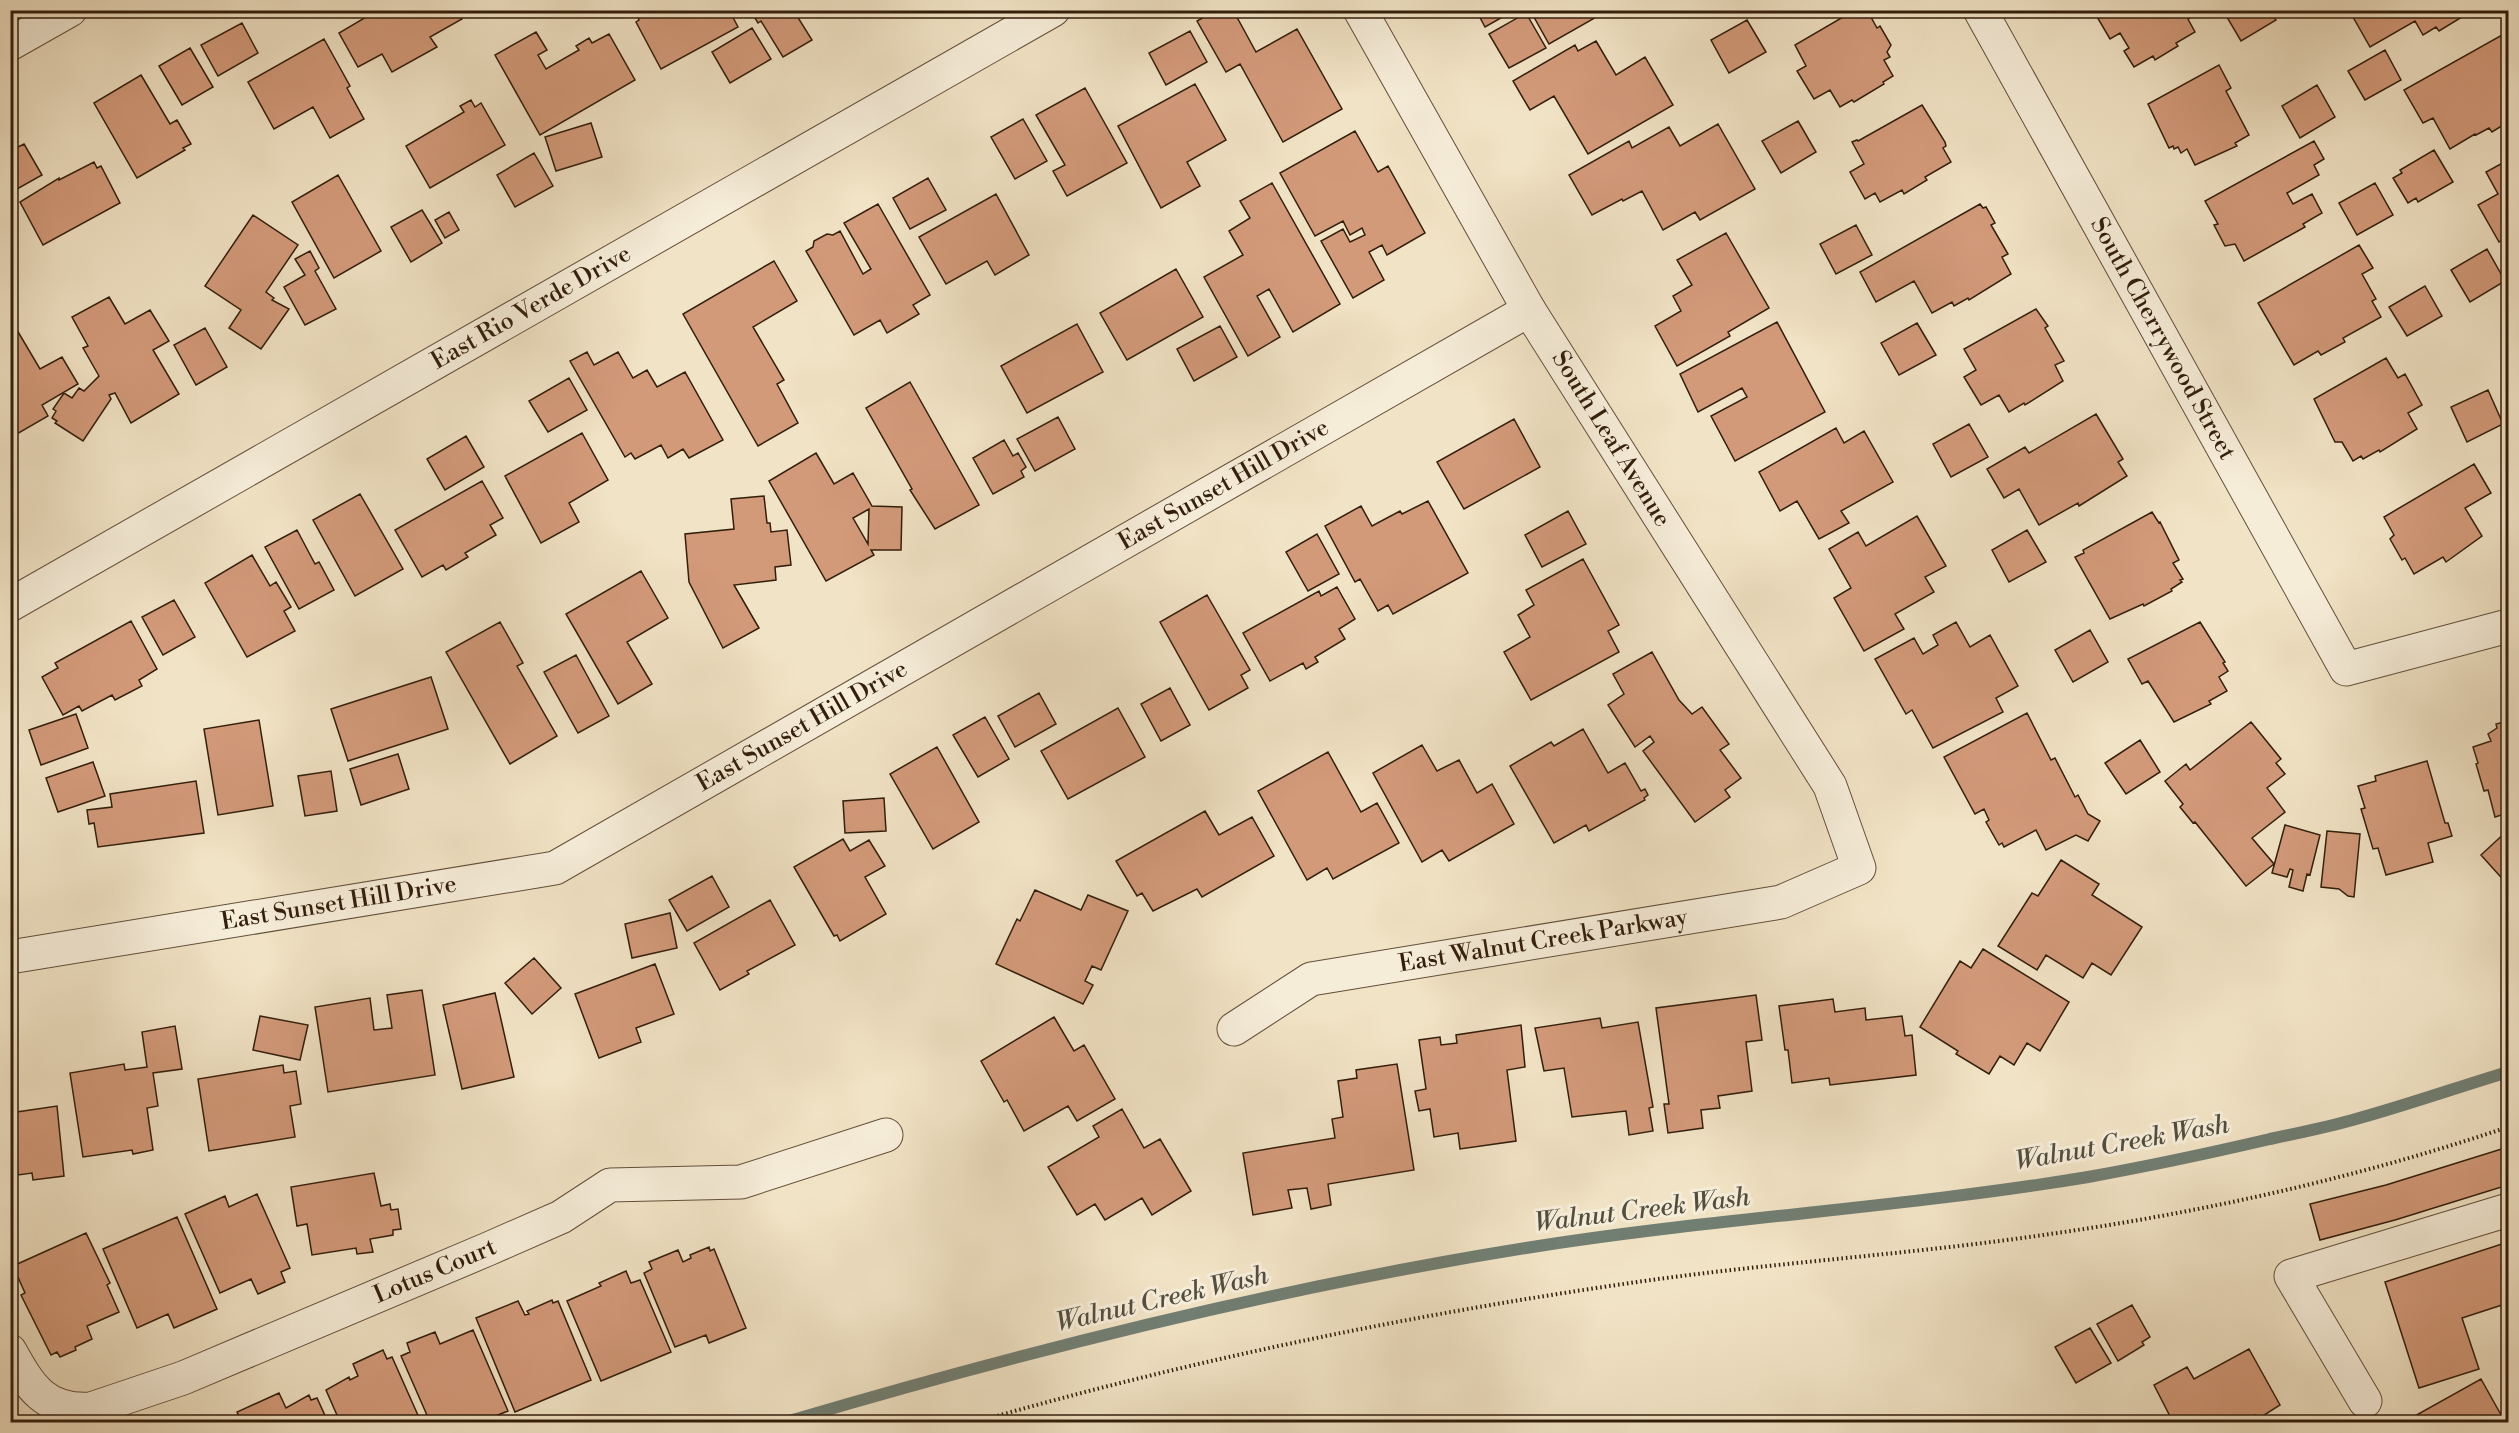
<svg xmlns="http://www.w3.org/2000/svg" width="2519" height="1433" viewBox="0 0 2519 1433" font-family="'Libre Bodoni',serif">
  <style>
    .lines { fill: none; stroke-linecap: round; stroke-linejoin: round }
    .stream { stroke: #717e72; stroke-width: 12 }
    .building { fill: #d39a7a; stroke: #321e0b; stroke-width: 1.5; fill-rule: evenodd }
    .minor-casing { stroke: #624f3a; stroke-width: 35 }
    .path { stroke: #321e0b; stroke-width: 4; stroke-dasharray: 1.5 3; stroke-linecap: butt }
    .minor { stroke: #f6edd9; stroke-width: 33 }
    .labels { text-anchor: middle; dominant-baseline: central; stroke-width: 6; stroke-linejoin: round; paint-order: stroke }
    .street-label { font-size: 24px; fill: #321e0b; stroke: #f6edd9 }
    .water-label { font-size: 26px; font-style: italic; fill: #524e3f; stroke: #f6edd9 }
  </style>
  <rect width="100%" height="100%" fill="#f1e3c5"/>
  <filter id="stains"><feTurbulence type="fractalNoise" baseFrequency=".00333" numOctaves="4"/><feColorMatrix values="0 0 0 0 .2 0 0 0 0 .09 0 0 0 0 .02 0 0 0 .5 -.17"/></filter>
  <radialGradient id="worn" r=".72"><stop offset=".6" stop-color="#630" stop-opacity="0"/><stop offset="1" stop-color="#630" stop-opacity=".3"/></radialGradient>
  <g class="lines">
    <path class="stream" d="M786,1422C1029,1350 1276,1288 1526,1248C1713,1218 1902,1208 2088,1177C2149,1166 2210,1153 2270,1139C2299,1133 2328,1127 2356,1119C2407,1105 2458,1087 2508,1072"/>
  </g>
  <path class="building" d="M368,10H457L462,19L430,37L437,47L392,72L382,54L358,67L339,33L368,16L366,12Z
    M634,10H729L738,27L661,69L636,22L639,20Z
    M750,10H807L797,16L812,40L783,57L761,21L758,23Z
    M1216,10H1233L1256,52L1297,29L1342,109L1283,142L1240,64L1226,72L1197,21Z
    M1476,10H1515L1485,27Z
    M1530,10H1598L1600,15L1549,44Z
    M1855,10H1867L1877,28L1880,26L1891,45L1887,52L1890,57L1884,60L1893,76L1883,82L1884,84L1854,102L1852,100L1840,107L1830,90L1814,99L1797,71L1806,66L1795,45Z
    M2093,10H2203L2188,19L2195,32L2176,43L2178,46L2155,60L2153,56L2134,67L2124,51L2129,48L2120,33L2110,39Z
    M2226,10H2270L2276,20L2241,41L2224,12Z
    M2349,10H2466L2460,14L2462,17L2439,31L2436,27L2423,35L2415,21L2370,47Z
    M1526,13L1546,48L1509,68L1489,34Z
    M1747,20L1766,52L1729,73L1711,40Z
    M242,23L258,53L218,76L201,45Z
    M752,28L771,59L730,83L712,52Z
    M1190,31L1207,62L1166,85L1149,53Z
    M536,32L547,50L538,55L546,69L579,50L576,46L589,38L592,43L609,34L635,80L540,135L495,55Z
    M2502,35L2508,47V122L2492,132L2489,128L2476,135L2475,134L2450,149L2433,118L2423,123L2404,90Z
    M324,39L350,86L347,88L364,119L330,138L313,107L274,129L248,82Z
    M1596,41L1616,75L1645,57L1673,105L1588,154L1554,96L1530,110L1513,81L1575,45L1578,51Z
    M190,48L213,87L182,105L159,66Z
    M2385,50L2401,80L2365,100L2348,71Z
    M2219,65L2231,88L2226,91L2249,135L2235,143L2237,146L2195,165L2187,149L2181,153L2178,147L2174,149L2173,146L2169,148L2148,104Z
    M141,75L170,124L177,120L191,144L183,148L185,150L137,178L94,103Z
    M1195,84L1226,140L1187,162L1200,186L1161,208L1118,126Z
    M2317,85L2335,117L2300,138L2282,106Z
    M1085,88L1127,163L1067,196L1053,171L1065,165L1036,115Z
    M471,100L475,107L481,103L505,145L430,188L406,146L464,112L460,106Z
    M1922,105L1945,142L1946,146L1943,148L1951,162L1925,177L1927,180L1904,194L1902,190L1880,202L1875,193L1865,199L1850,172L1864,164L1852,142L1857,140L1858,141Z
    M1023,119L1047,161L1015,179L991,137Z
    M1798,121L1816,152L1781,173L1762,141Z
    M591,123L602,157L556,171L545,137Z
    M1718,124L1755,189L1700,220L1695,212L1663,230L1642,191L1623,201L1622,199L1592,215L1569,175L1629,141L1632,148L1669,127L1680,146Z
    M1355,131L1378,172L1388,166L1425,233L1387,255L1382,245L1369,252L1384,280L1353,298L1321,241L1343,229L1350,242L1365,235L1362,228L1350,235L1343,221L1315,236L1280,173Z
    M2314,141L2324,159L2314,165L2319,175L2287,193L2293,204L2312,194L2322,213L2303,224L2305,227L2244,261L2235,244L2225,246L2214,225L2218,224L2205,201Z
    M24,144L42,175L10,193V151Z
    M2434,150L2453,182L2418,202L2416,198L2408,203L2393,178L2402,173L2400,170Z
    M534,153L553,186L515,207L497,175Z
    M2508,160V236L2499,242L2478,205L2498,194L2486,172Z
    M94,162L97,168L101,166L120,203L43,245L20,202L59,178V180Z
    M338,175L381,251L334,278L292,202Z
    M928,178L946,210L910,229L893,198Z
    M1272,183L1340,304L1293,332L1269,289L1257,296L1280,337L1248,356L1204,277L1243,255L1229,231L1250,218L1240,201Z
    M2375,183L2393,215L2357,235L2339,203Z
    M996,194L1029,255L995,275L987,261L946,284L919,237Z
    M878,204L930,295L913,305L919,314L887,333L880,320L854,335L806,251L813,247L814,241L827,234L833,235L840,231L863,274L871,269L844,223Z
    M1980,204L1983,208L1986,207L1995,223L1991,225L2008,254L2002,257L2011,274L1969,300L1968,298L1954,306L1952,302L1932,313L1914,281L1876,302L1860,272Z
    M422,210L442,243L411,262L391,227Z
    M449,212L459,230L445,238L435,220Z
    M253,215L298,245L266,292L274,298L272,300L289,309L261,349L229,328L241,310L205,286Z
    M1856,225L1872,255L1836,274L1820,244Z
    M1726,233L1769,308L1728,332L1730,336L1677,366L1655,326L1681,311L1673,296L1692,285L1677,260Z
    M2359,245L2373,268L2362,274L2376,299L2372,301L2381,317L2343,338L2345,342L2321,355L2318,351L2294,365L2258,303Z
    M2487,249L2505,281L2470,302L2451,270Z
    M310,251L319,268L315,271L336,309L305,325L284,287L305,275L295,259Z
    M774,261L797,301L753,327L784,380L777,384L798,423L758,446L683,314Z
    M1176,269L1203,317L1127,360L1100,313Z
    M2425,286L2442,316L2407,336L2389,307Z
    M109,297L125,324L150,310L169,341L153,350L179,394L131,423L115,393L109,395L111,399L83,441L55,423L57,421L52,418L56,411L53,409L64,393L72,398L79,388L84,391L99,376L83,348L88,346L72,317Z
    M2036,309L2048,326L2045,328L2064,361L2055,365L2063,381L2025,405L2024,403L2009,412L1999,395L1981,405L1964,377L1976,370L1964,349Z
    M1777,322L1825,412L1735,461L1711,416L1747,397L1742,388L1698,412L1680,374Z
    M1917,323L1936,355L1899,375L1881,343Z
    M1077,324L1103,372L1027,413L1001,366Z
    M14,325L40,369L62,357L78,384L42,405L48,416L10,438V327Z
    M1220,326L1237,357L1194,381L1177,349Z
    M205,328L227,367L196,385L174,345Z
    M587,352L594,365L618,352L633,378L647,370L657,387L685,372L723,440L689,458L683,449L668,458L661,445L635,459L631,453L625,457L570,361Z
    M2386,358L2398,378L2405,374L2422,405L2408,413L2417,429L2380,452L2379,450L2363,459L2361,456L2353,461L2342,442H2335L2314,399Z
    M569,378L587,410L548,432L529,401Z
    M910,382L979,505L935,529L910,490L912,489L866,408Z
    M2488,390L2503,424L2467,442L2451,407Z
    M2096,414L2123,459L2118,462L2127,476L2079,506L2078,503L2039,525L2019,489L2004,498L1987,469L2025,447L2029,453Z
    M1058,417L1075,449L1035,471L1017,439Z
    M1514,419L1540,467L1464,509L1437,462Z
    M1969,424L1988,457L1951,477L1933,444Z
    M1836,428L1844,443L1864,431L1893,482L1841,511L1849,523L1819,539L1797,501L1780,511L1759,472Z
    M582,433L608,480L569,503L579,522L541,543L505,476Z
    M466,436L484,467L445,490L427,459Z
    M1004,440L1013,456L1018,453L1026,467L1021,471L1024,477L993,494L973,458Z
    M816,453L834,484L853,473L872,506L902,507L901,550H871L874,555L826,581L769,481ZM869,509L868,544L853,518Z
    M2474,464L2491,493L2465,508L2482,536L2446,562L2443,557L2414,574L2405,558L2402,560L2390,539L2394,535L2384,517Z
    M482,481L503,518L490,525L496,535L465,553L468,557L446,570L443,565L422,577L395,530Z
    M360,494L403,569L355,596L313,520Z
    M764,496L767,523H770L771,532L787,530L791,565L775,567L776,580L734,585L759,628L723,648L689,582L685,534L734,529L731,499Z
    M1428,501L1468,573L1393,614L1388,605L1378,611L1360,579L1355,582L1325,526L1361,506L1372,526L1400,511L1402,514Z
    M1568,511L1586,544L1542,567L1525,535Z
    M2152,512L2159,523L2160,522L2179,560L2173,563L2183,579L2180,580L2182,582L2171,589L2172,591L2144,606L2143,604L2110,619L2075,557L2084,553L2083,550Z
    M1917,516L1946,566L1925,577L1934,592L1895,614L1904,629L1864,651L1834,598L1851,588L1829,549L1858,532L1866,546Z
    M297,530L315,564L319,562L334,590L299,609L265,547Z
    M2027,530L2046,562L2009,582L1992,550Z
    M1317,534L1339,574L1308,591L1286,552Z
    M252,555L270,586L276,582L291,607L284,611L295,631L247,657L205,583Z
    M1583,559L1619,625L1608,631L1619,652L1531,700L1504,652L1530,637L1518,615L1534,605L1526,590Z
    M641,571L668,618L627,642L652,684L618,704L566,614Z
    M1337,587L1355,619L1339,629L1345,639L1315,657L1318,662L1306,669L1303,663L1270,681L1243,633L1319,591L1321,596Z
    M1207,595L1250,670L1241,675L1248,688L1209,710L1160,622Z
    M174,600L195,637L163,655L142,617Z
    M131,621L157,669L139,680L142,686L115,700L112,695L82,711L79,706L63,715L42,677L58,668L55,663Z
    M500,622L523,663L517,666L557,736L510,764L446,652Z
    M1956,622L1970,647L1990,635L2018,686L1996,698L2003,712L1933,748L1912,710L1906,714L1875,659L1914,638L1923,654L1938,645L1933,635Z
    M2200,622L2225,662L2223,663L2228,671L2219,677L2227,691L2209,701L2211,704L2174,722L2148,681L2142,684L2128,659Z
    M2090,630L2108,662L2073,682L2055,650Z
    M1652,652L1679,700L1692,714L1702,707L1729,744L1720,750L1741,778L1725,790L1730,797L1695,822L1643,751L1654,742L1650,736L1635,747L1608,705L1624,694L1613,674Z
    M576,655L609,716L578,733L544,672Z
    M431,677L448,729L348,761L331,709Z
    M1170,688L1190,725L1161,741L1141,704Z
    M1039,693L1056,724L1015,747L998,716Z
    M1118,708L1145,757L1068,799L1041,751Z
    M2027,713L2051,760L2055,758L2075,797L2078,795L2088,814L2100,821L2088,841L2076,835L2046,850L2036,830L2004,847L2002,843L1999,845L1986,822L1989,820L1984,809L1975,814L1944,757Z
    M76,714L88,748L41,765L29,730Z
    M985,717L1009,759L978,777L953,735Z
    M259,720L273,806L218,815L204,729Z
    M2508,721V813L2495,817L2488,790L2484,791L2476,764L2478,763L2473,747L2491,741L2488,734L2497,728L2496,724Z
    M2251,722L2281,759L2276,763L2285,774L2267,788L2285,812L2252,838L2274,864L2246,886L2195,822L2193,823L2180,807L2183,804L2165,781L2186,764L2190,770Z
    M1583,729L1608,773L1625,763L1641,791L1645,789L1648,795L1644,798L1645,800L1589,831L1586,825L1554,843L1510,766L1551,742L1554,746Z
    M2140,740L2160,772L2126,794L2105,763Z
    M1422,745L1437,771L1459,760L1477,793L1492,784L1514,824L1449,861L1442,850L1422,862L1373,773Z
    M937,747L979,822L933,849L890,774Z
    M1328,752L1361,812L1377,803L1399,843L1333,879L1327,868L1307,880L1258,791Z
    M398,754L409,789L361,805L350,769Z
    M2427,761L2445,823H2448L2452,836L2428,843L2433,862L2386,875L2378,848L2373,849L2361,809L2365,808L2358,786L2376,781L2375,776Z
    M93,762L105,796L58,812L46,778Z
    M331,771L337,811L305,816L298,776Z
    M196,781L204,833L98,847L94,823L89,824L87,810L112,807L110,794Z
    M884,798L886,831L845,833L843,801Z
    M1205,811L1219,835L1252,817L1274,856L1202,897L1197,889L1153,911L1142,893L1137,896L1116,861Z
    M2285,825L2320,835L2310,875L2307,874L2303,891L2289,887L2293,870L2290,869L2287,877L2272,873Z
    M2508,830V885L2481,855Z
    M2327,831L2360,834L2354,897L2348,896L2339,889L2321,887Z
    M843,839L850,851L869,840L885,866L865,877L886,914L840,941L837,935L834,936L794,867Z
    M2061,860L2099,884L2092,895L2142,927L2111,975L2092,963L2083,978L2046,955L2037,970L1998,946L2032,893L2038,896Z
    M712,876L729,907L687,931L669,900Z
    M1035,890L1081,910L1088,895L1128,911L1101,970L1092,966L1085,981L1093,985L1083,1004L996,964L1017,919L1020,921Z
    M770,900L795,945L747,971L749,974L720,990L694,943Z
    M670,913L677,948L632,958L625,924Z
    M1983,949L2069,1002L2040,1051L2027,1043L2014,1065L2000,1056L1989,1074L1956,1054L1958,1051L1920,1027L1960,961L1971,968Z
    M534,958L561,988L532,1014L505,983Z
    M655,964L674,1014L636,1028L641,1042L599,1058L575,994Z
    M422,990L435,1075L328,1092L315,1007L370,998L374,1030L392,1028L387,995Z
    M495,993L514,1077L462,1089L443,1005Z
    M1756,995L1762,1040L1746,1042L1752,1091L1718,1096L1720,1108L1701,1110L1703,1128L1668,1133L1664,1104H1669L1656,1008Z
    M1833,999L1835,1012L1865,1008L1866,1020L1902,1016L1905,1036L1912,1035L1916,1075L1830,1085L1829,1078L1792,1083L1788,1050H1785L1779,1006Z
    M260,1016L308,1025L300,1060L253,1050Z
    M1054,1017L1074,1051L1084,1045L1115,1099L1077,1121L1068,1106L1024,1131L1007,1100L1004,1102L981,1061Z
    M1600,1018L1602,1028L1638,1022L1653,1107L1649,1108L1653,1131L1629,1135L1626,1111L1572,1117L1564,1068L1544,1071L1535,1028Z
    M1521,1025L1525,1067L1507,1070L1516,1141L1460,1149L1458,1133L1434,1137L1430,1109L1419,1111L1415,1091L1426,1089L1419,1040L1440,1037L1441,1045L1457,1043L1456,1035Z
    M175,1026L182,1069L153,1073L158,1106L147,1108L153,1150L133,1154L132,1150L83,1157L70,1073L124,1064L125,1070L147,1067L142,1032Z
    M1397,1064L1414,1170L1328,1184L1331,1205L1311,1209L1307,1188L1288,1190L1292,1208L1253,1215L1243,1153L1335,1138L1332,1119L1343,1117L1338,1081L1357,1078L1356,1070Z
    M283,1065L284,1073L296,1071L301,1104L290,1106L295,1137L209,1151L198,1079Z
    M57,1106L64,1176L33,1180L32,1173L18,1175L16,1161L10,1162V1113Z
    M1122,1109L1144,1148L1160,1139L1191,1191L1152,1215L1142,1198L1105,1220L1095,1204L1077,1215L1048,1167L1099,1137L1093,1126Z
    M2508,1147V1185L2395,1220L2320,1240L2310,1204L2386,1185Z
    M374,1173L381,1206L390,1204L391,1210L398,1209L401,1229L393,1230V1235L370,1239L373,1252L357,1254L356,1248L312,1255L307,1224L297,1226L291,1187Z
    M257,1194L290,1268L281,1272L285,1282L258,1294L251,1279L220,1293L185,1214L225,1196L229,1207Z
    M177,1217L217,1309L174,1328L168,1314L137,1328L103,1249Z
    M86,1233L110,1283L107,1285L119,1312L87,1326L92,1339L75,1347L76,1350L60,1357L57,1352L51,1355L21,1295L25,1293L13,1266Z
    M2508,1242V1313L2505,1314L2502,1305L2462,1318L2479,1369L2419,1388L2385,1282Z
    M709,1247L710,1251L714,1249L746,1328L709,1343L706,1335L675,1347L644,1273L652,1269L649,1262L678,1250L683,1262L691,1258L690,1255Z
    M626,1271L631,1283L640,1280L671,1352L601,1381L567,1301L601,1286L599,1283Z
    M552,1300L553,1303L558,1301L591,1380L515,1412L476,1318L518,1301L525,1315L529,1314L527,1311Z
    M2132,1305L2150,1337L2142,1342L2144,1345L2118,1361L2097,1324Z
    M2090,1328L2111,1363L2076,1383L2055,1347Z
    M473,1330L508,1411L480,1422H465L462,1417L450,1422H430L401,1356L410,1352L407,1343L435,1332L440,1344Z
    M2249,1349L2280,1405L2258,1419L2255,1415L2241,1422H2173L2154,1385L2187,1367L2194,1379Z
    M383,1350L387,1359L392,1357L421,1422H340L326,1390L349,1377L350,1380L358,1376L353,1364Z
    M2481,1379L2505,1422H2404Z
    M279,1393L286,1408L309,1395L311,1400L317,1398L328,1422H242L237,1412Z"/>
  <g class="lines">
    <g class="minor-casing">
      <g id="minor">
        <path id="s1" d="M1980,10L2346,669L2508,626"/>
        <path d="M10,44L70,10"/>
        <path id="s2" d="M10,605L1053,10"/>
        <path id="s3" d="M10,957L555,868L1529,310"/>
        <path id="s4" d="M1234,1029L1311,979L1781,902L1859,868L1830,786L1529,310L1360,10"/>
        <path id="s5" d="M10,1351C30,1387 45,1412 91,1409L183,1378L488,1249L561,1217L610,1185L741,1182L886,1135"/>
        <path d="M2365,1401L2291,1276L2508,1210"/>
      </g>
    </g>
    <path class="path" d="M976,1422C1194,1359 1419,1313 1644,1281C1779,1262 1915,1254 2050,1234C2205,1212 2360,1177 2508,1127"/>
    <use href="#minor" class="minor"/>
  </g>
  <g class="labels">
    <g class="street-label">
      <text stroke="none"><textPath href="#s2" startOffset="600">East Rio Verde Drive</textPath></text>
      <text stroke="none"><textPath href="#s1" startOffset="376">South Cherrywood Street</textPath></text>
      <text transform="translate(1611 439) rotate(58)">South Leaf Avenue</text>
      <text stroke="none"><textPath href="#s3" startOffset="1323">East Sunset Hill Drive</textPath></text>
      <text stroke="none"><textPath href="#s3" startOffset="837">East Sunset Hill Drive</textPath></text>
      <text stroke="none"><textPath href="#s3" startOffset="333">East Sunset Hill Drive</textPath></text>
      <text stroke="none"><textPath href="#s4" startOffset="327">East Walnut Creek Parkway</textPath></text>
      <text stroke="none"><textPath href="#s5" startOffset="478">Lotus Court</textPath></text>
    </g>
    <g class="water-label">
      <text transform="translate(2122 1143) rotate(-10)">Walnut Creek Wash</text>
      <text transform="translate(1642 1210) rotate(-7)">Walnut Creek Wash</text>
      <text transform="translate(1162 1299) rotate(-13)">Walnut Creek Wash</text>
    </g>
  </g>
  <rect width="2519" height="1433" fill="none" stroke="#f1e3c5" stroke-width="36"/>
  <rect x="12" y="12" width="2495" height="1409" fill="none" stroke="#321e0b" stroke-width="3"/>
  <rect x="18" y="18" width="2483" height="1397" fill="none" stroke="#321e0b" stroke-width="1.5"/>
  <rect width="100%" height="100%" filter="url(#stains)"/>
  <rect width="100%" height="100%" fill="url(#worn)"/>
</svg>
